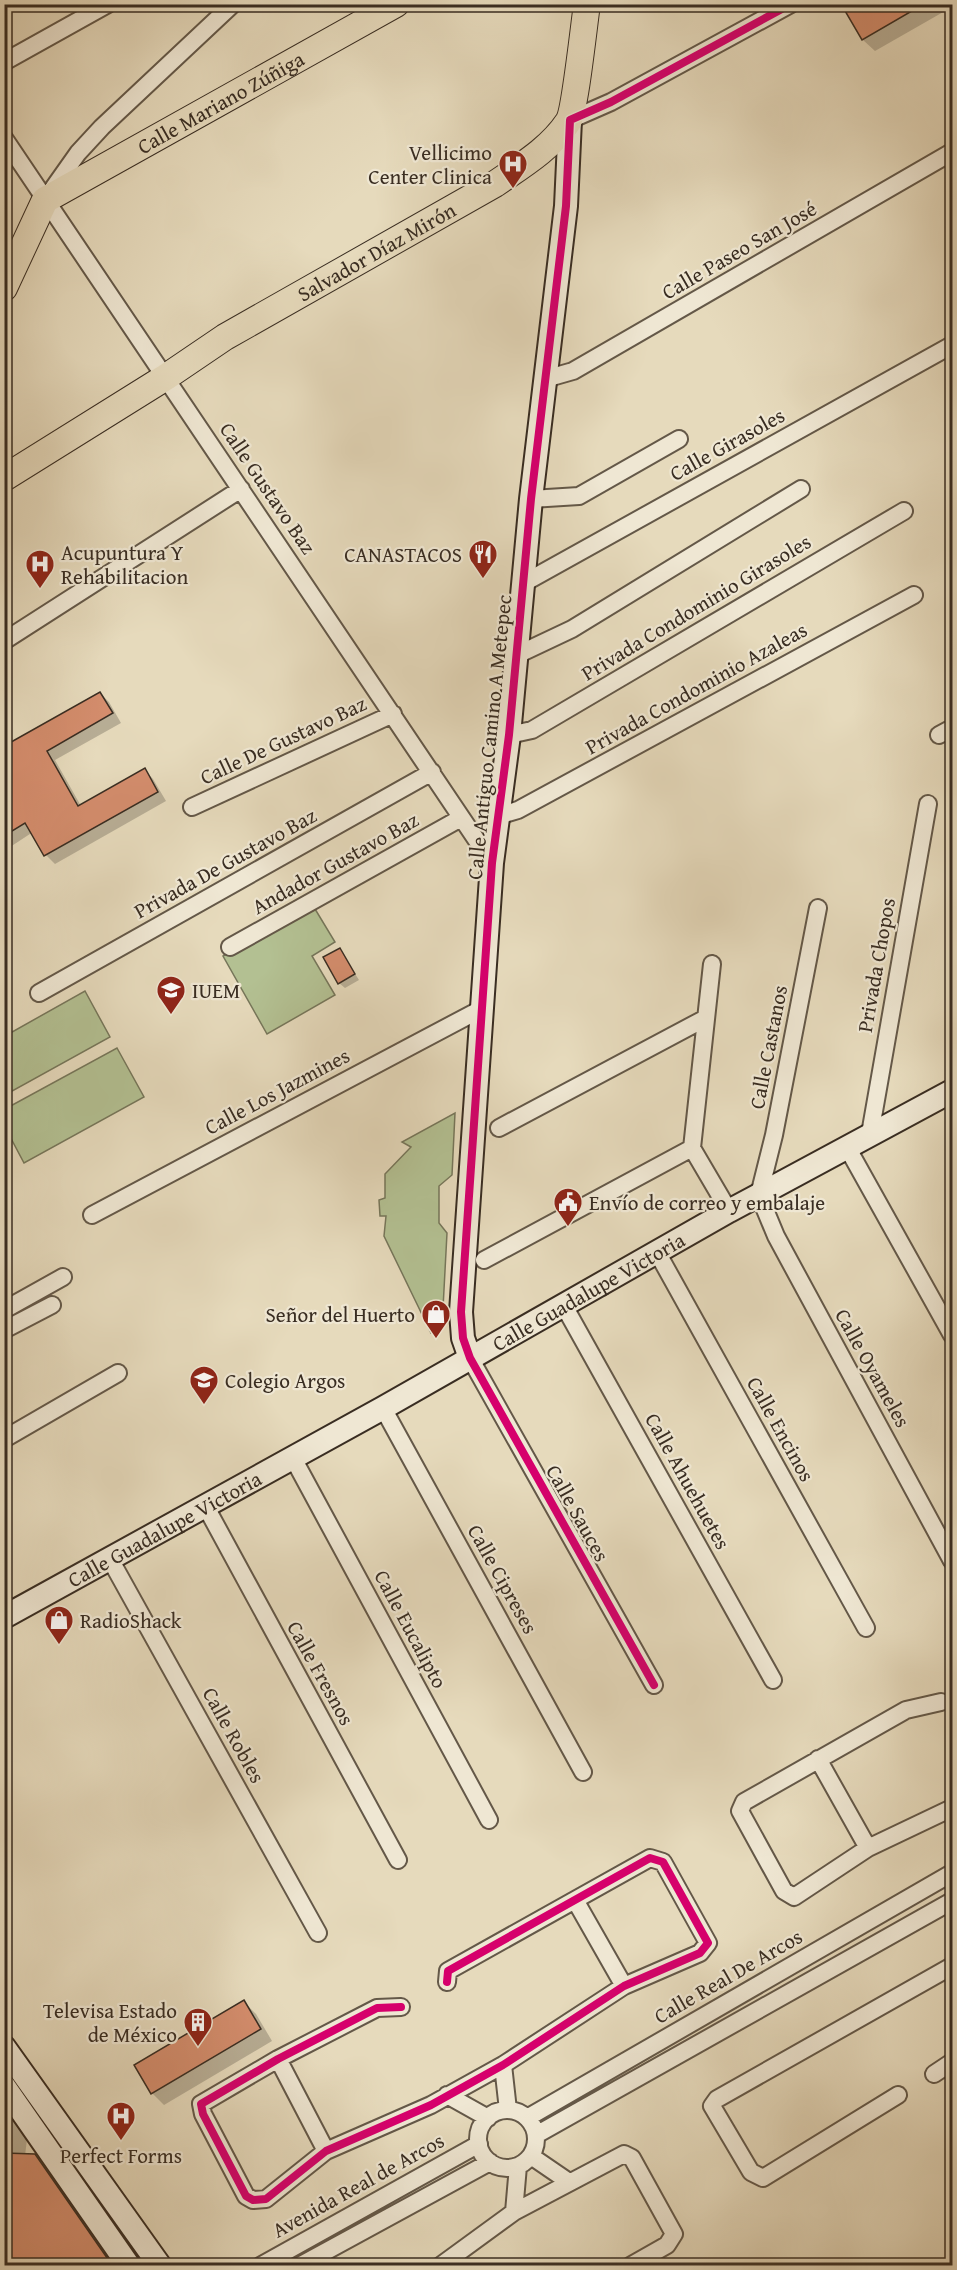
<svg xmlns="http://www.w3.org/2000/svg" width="957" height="2270" viewBox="0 0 957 2270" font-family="'Gentium Book Plus',serif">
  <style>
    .green { fill: #b3c092; stroke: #76765a; stroke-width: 1.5 }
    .shadow { fill: #0003 }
    .building { fill: #d48d6d; stroke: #392d22; stroke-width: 1.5 }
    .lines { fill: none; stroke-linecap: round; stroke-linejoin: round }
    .street-casing { stroke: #645848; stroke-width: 20 }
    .secondary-casing { stroke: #392d22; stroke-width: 26 }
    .primary-casing { stroke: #392d22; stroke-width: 28 }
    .street { stroke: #efe7d3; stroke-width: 16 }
    .secondary { stroke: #efe7d3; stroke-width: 22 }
    .primary { stroke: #e6dabc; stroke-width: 26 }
    .cycleway-casing { stroke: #efe7d3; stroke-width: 11 }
    .cycleway { stroke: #d6006c; stroke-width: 8 }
    .labels { text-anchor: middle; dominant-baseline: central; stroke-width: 4.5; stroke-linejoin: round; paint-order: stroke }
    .street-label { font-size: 21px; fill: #392d22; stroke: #efe7d3 }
    .poi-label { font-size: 21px; fill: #392d22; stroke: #efe7d3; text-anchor: start }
  </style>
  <rect width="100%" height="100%" fill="#e6dabc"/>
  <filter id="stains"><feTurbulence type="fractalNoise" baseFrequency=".00333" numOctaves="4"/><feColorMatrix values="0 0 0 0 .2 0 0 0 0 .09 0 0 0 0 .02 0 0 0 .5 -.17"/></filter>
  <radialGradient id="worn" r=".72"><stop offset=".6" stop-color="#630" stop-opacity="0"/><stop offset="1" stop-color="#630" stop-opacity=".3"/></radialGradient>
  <path class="green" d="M312,904L335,942L312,956L335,995L267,1034L223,956Z
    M85,991L110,1037L5,1095V1036Z
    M117,1048L144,1097L24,1163L5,1127V1109Z
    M455,1113L452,1175L439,1186V1223L447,1233L442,1327L431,1333L384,1236L386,1216H380L379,1200L385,1198V1174L411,1147L402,1142Z"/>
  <path class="shadow" d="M843,4H952V7L875,51L863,40Z
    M100,693L109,702L121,723L55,760L81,806L145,770L153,779L166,801L55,864L46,855L33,832L4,851V748Z
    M339,949L359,980L345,988L339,983Z
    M244,2002L256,2014L272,2041L164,2105L152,2093Z
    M4,2104L27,2139L25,2156H34L47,2168L114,2266H4Z"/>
  <path class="building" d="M841,4H924L862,40Z
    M100,692L113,713L47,751L78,806L145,768L158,792L44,856L25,823L4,836V746Z
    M340,948L355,974L338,984L323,957Z
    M244,2000L261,2029L151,2094L134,2065Z
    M4,2153L35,2154L112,2265H4Z"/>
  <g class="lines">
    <g class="street-casing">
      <path id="street" d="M4,62L108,4
        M570,120L611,102L791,4
        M4,138L492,863
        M49,194L78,153L102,127L233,4
        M545,379L573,371L952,152
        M531,499L579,496L679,439
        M524,583L952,345
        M4,641L241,489
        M517,655L572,629L801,489
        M509,735L532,730L904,511
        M939,735L952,728
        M192,807L393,714
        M498,816L518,810L914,595
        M818,908L774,1135L759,1195L776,1236L952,1561
        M230,947L461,818
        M712,964L692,1148L729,1211
        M39,993L432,772
        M499,1128L704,1019
        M870,1134L928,804
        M847,1147L952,1335
        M92,1215L483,1008
        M657,1252L866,1628
        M484,1260L692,1148
        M563,1304L773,1680
        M4,1310L63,1277
        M4,1330L52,1305
        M470,1358L654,1685
        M383,1408L583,1772
        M4,1439L118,1373
        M293,1458L489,1820
        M206,1507L398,1860
        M110,1559L318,1933
        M941,1702L906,1710L744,1802L740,1811L784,1891L794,1897L868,1848L952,1808
        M818,1759L868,1848
        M575,1900L624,1986
        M401,2007L377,2008L278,2059L201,2104L203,2114L246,2196L253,2200L266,2199L326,2151L431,2105L503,2065L624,1986L700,1953L708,1943L663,1862L650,1858L448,1971L447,1982
        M278,2059L326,2151
        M503,2065L508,2110
        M934,2074L952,2062
        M447,2095L488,2118
        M898,2095L763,2178L751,2172L712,2106L717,2099L952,1966
        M478 2139a29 29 0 1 1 58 0a29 29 0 1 1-58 0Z
        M527,2118L952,1873
        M536,2135L952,1901
        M531,2156L569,2182
        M514,2212L518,2166
        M260,2266L479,2144
        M299,2266L490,2162
        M440,2266L514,2212L624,2154L632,2158L674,2234L667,2245L630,2266"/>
    </g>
    <g class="secondary-casing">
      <g id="secondary">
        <path d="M470,1358L463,1338L461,1312L492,863L509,735L531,499L566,206L570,120"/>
        <path id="s1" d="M4,1617L383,1408L729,1211L952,1091"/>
        <path d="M4,2047L160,2266"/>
        <path d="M4,2086L129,2266"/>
      </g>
    </g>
    <g class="primary-casing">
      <g id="primary">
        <path id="s2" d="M4,288L45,200L396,4"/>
        <path id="s3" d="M4,478L166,377L225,337L495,184C521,166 550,149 568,122C575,111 584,24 587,4"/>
      </g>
    </g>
    <use href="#street" class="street"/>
    <use href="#secondary" class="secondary"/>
    <use href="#primary" class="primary"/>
    <g class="cycleway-casing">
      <path id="cycleway" d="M654,1685L470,1358L463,1338L461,1312L492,863L509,735L531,499L566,206L570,120L611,102L791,4
        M401,2007L377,2008L278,2059L201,2104L203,2114L246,2196L253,2200L266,2199L326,2151L431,2105L503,2065L624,1986L700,1953L708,1943L663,1862L650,1858L448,1971L447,1982"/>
    </g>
    <use href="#cycleway" class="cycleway"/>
  </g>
  <defs>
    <g id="hospital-pin" transform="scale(1.5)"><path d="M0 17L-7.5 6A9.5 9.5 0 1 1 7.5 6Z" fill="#8f2418" stroke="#efe7d3"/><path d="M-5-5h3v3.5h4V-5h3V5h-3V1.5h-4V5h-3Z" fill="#fff"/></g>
    <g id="restaurant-pin" transform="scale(1.5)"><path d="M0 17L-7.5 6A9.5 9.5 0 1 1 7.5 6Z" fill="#8f2418" stroke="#efe7d3"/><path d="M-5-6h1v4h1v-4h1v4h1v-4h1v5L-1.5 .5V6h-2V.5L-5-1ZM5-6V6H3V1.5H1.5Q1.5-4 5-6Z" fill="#fff"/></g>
    <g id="university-pin" transform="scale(1.5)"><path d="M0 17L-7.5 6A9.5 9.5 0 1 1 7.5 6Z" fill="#8f2418" stroke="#efe7d3"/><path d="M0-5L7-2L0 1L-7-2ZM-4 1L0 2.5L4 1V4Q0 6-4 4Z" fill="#fff"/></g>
    <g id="civic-pin" transform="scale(1.5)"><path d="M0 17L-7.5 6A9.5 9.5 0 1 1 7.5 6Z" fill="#8f2418" stroke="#efe7d3"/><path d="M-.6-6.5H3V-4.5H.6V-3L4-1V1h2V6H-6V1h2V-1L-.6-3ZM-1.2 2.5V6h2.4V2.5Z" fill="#fff"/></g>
    <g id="shop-pin" transform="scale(1.5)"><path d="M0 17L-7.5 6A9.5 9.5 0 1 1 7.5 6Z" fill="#8f2418" stroke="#efe7d3"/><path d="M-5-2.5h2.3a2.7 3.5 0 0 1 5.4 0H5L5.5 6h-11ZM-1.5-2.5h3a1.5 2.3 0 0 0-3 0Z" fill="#fff"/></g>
    <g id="school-pin" transform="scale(1.5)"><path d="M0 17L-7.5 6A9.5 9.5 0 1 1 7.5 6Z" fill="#8f2418" stroke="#efe7d3"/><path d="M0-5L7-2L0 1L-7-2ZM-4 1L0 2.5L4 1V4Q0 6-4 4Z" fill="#fff"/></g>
    <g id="building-pin" transform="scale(1.5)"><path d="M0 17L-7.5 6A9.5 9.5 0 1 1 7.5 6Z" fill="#8f2418" stroke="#efe7d3"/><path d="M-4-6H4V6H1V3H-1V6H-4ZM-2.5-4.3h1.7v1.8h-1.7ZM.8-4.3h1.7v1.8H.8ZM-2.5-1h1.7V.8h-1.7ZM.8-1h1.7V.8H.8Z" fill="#fff"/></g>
  </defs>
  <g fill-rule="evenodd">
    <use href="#hospital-pin" x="513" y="164"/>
    <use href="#restaurant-pin" x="483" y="554"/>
    <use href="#hospital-pin" x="40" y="564"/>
    <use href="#university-pin" x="171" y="990"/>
    <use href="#civic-pin" x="568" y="1202"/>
    <use href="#shop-pin" x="436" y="1314"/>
    <use href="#school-pin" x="204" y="1380"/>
    <use href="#shop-pin" x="59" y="1620"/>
    <use href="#building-pin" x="198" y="2022"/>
    <use href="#hospital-pin" x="121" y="2116"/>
  </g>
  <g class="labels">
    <g class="street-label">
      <text stroke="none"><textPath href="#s2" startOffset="298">Calle Mariano Zúñiga</textPath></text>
      <text stroke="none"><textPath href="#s3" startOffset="436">Salvador Díaz Mirón</textPath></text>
      <text transform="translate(739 250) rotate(-30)">Calle Paseo San José</text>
      <text transform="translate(727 444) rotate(-29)">Calle Girasoles</text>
      <text transform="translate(268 488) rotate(56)">Calle Gustavo Baz</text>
      <text transform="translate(696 607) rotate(-31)">Privada Condominio Girasoles</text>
      <text transform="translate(696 688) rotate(-29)">Privada Condominio Azaleas</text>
      <text transform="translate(489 737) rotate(-84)">Calle Antiguo Camino A Metepec</text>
      <text transform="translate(283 740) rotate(-25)">Calle De Gustavo Baz</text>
      <text transform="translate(225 863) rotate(-29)">Privada De Gustavo Baz</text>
      <text transform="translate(335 863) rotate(-29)">Andador Gustavo Baz</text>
      <text transform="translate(876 965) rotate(-80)">Privada Chopos</text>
      <text transform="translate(768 1047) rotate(-79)">Calle Castanos</text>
      <text transform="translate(277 1091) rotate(-28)">Calle Los Jazmines</text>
      <text stroke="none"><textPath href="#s1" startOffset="669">Calle Guadalupe Victoria</textPath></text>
      <text transform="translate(873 1368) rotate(61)">Calle Oyameles</text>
      <text transform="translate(781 1429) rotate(61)">Calle Encinos</text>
      <text transform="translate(688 1481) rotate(61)">Calle Ahuehuetes</text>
      <text transform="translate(578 1513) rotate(61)">Calle Sauces</text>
      <text stroke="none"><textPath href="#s1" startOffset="183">Calle Guadalupe Victoria</textPath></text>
      <text transform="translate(503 1579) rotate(61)">Calle Cipreses</text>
      <text transform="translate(411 1629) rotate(62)">Calle Eucalipto</text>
      <text transform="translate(321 1673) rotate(61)">Calle Fresnos</text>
      <text transform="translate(234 1735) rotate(61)">Calle Robles</text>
      <text transform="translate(728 1976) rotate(-30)">Calle Real De Arcos</text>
      <text transform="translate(358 2185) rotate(-29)">Avenida Real de Arcos</text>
    </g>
    <g class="poi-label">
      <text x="492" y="152" text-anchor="end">Vellicimo<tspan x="492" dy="24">Center Clinica</tspan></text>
      <text x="61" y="552">Acupuntura Y<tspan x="61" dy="24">Rehabilitacion</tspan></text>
      <text x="462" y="554" text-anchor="end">CANASTACOS</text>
      <text x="192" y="990">IUEM</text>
      <text x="589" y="1202">Envío de correo y embalaje</text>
      <text x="415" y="1314" text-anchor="end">Señor del Huerto</text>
      <text x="225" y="1380">Colegio Argos</text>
      <text x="80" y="1620">RadioShack</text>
      <text x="177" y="2010" text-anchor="end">Televisa Estado<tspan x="177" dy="24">de México</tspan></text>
      <text x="121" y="2155" text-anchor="middle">Perfect Forms</text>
    </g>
  </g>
  <rect width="957" height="2270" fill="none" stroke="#e6dabc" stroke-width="24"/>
  <rect x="6" y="6" width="945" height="2258" fill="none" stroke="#392d22" stroke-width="3"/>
  <rect x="12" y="12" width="933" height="2246" fill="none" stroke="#392d22" stroke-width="1.5"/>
  <rect width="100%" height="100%" filter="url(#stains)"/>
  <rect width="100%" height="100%" fill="url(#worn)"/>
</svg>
